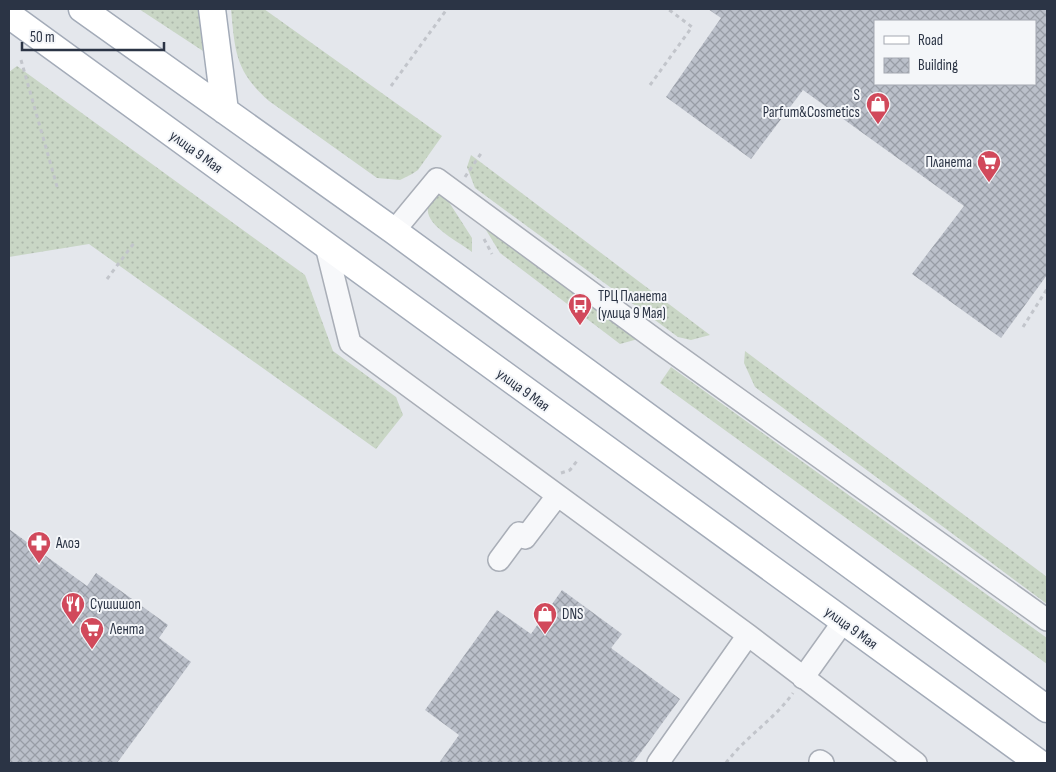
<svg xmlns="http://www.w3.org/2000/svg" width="1056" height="772" viewBox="0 0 1056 772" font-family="'Sofia Sans Condensed',sans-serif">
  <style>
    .grass { fill: url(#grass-dots) }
    .building { fill: url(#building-cross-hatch); fill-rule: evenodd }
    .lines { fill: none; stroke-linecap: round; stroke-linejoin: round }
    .minor-casing { stroke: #a9aeb7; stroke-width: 24 }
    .major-casing { stroke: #a3abb8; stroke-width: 29 }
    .path { stroke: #c2c5cb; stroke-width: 3; stroke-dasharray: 4 4; stroke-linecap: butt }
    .minor { stroke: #f7f8fa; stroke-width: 21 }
    .major { stroke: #fff; stroke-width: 26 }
    .labels { text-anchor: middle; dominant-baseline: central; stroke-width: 4; stroke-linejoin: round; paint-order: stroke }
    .poi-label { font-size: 15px; fill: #2b3445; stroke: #f4f6f9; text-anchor: start }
    .street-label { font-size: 15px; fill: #2b3445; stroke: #f4f6f9 }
  </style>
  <defs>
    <pattern id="grass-dots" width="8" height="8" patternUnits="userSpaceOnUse" patternTransform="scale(1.25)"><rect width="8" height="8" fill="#c9d6c5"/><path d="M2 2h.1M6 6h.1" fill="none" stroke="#adb8ab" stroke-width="1.8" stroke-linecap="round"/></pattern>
    <pattern id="building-cross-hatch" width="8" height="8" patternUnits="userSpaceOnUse" patternTransform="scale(1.25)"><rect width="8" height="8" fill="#bbc0ca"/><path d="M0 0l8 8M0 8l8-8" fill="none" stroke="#989da6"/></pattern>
  </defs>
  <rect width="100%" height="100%" fill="#e4e7ec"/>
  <path class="grass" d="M139,9H198L203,51Z
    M231,9H264L442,136L418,170L412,174L400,180L377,178L269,101C235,71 235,51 231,9Z
    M17,66L305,275L333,351L396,397L403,415L376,449L89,244L9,257V72Z
    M471,155L710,335L691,340L678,337L475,188L467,167Z
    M438,195L447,199L472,238V252C455,239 407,217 438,195Z
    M483,225L638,339L620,344L500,253Z
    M745,351L1047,577V604L755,387L744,363Z
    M671,367L1047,638V664L660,383Z"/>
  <path class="building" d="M708,9H1047V275L1001,338L912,274L964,206L803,90L751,159L666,97L721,18ZM875,21H1035V84H875Z
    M9,529L87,586L96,573L168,625L159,638L191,662L117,763H9Z
    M562,590L622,634L611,648L680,699L633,763H439L459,735L425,710L497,610L531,634Z"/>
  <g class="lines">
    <g class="minor-casing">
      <path id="minor" d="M394,231L437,179L660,343L1047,620
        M326,246L350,343L748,635L916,763
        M499,560L519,533L525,538L557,496
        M803,678L843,622
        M820,761L823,763
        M658,763L748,635"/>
    </g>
    <g class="major-casing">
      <path id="major" d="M82,9L394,231L1047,709
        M212,9L225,111
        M9,15L1039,763"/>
    </g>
    <path class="path" d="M21,60L58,190
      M650,85L692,27L668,9
      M391,86L447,9
      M465,177L482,152
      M484,239L492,254
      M107,279L134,243
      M1023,327L1047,289
      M561,473L570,470L577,461
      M726,763C746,736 774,720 793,693"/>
    <use href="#minor" class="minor"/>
    <use href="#major" class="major"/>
  </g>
  <defs>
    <g id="shop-pin" transform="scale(1.25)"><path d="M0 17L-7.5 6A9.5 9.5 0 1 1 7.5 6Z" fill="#d1495b" stroke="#f4f6f9"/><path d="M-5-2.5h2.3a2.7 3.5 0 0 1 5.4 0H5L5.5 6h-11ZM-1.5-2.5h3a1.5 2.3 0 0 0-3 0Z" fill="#fff"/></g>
    <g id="supermarket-pin" transform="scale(1.25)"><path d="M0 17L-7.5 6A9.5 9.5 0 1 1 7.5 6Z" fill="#d1495b" stroke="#f4f6f9"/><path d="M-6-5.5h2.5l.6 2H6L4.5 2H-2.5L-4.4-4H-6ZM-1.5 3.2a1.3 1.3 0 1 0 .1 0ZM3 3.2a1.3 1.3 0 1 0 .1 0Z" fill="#fff"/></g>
    <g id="bus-pin" transform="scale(1.25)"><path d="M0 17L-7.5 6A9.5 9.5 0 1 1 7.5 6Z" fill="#d1495b" stroke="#f4f6f9"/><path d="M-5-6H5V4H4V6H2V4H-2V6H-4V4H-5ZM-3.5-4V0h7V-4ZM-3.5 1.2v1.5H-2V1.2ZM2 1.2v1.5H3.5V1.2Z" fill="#fff"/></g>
    <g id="pharmacy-pin" transform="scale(1.25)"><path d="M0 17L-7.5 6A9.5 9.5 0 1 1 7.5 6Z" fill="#d1495b" stroke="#f4f6f9"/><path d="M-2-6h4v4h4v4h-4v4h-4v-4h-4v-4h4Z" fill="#fff"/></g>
    <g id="restaurant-pin" transform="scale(1.25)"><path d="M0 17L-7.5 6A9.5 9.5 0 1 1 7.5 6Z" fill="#d1495b" stroke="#f4f6f9"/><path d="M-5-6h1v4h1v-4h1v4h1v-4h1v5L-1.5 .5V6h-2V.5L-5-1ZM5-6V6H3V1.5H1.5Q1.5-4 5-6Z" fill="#fff"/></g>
  </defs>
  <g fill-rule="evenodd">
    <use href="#shop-pin" x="878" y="104"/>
    <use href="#supermarket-pin" x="989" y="162"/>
    <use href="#bus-pin" x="580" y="305"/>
    <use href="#pharmacy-pin" x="39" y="543"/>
    <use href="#restaurant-pin" x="73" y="604"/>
    <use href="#shop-pin" x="545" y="614"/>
    <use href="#supermarket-pin" x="92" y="629"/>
  </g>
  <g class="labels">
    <g class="poi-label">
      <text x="860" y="95" text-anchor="end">S<tspan x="860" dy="17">Parfum&amp;Cosmetics</tspan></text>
      <text x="972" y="162" text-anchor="end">Планета</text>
      <text x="598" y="296">ТРЦ Планета<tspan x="598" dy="17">(улица 9 Мая)</tspan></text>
      <text x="56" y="543">Алоэ</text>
      <text x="90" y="604">Сушишоп</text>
      <text x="562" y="614">DNS</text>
      <text x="110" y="629">Лента</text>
    </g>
    <g class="street-label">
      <text transform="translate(196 152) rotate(36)">улица 9 Мая</text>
      <text transform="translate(523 390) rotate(36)">улица 9 Мая</text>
      <text transform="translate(851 628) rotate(36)">улица 9 Мая</text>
    </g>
  </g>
  <rect width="1056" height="772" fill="none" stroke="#2b3445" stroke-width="20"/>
  <rect x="874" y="20" width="162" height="65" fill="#f4f6f9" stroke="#a4a8b1"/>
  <rect x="884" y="36" width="25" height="8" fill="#ffffff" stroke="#a4a8b1"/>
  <text x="918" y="45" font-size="15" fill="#2b3445">Road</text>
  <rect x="884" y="58" width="25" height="15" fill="url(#building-cross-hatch)" stroke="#a4a8b1"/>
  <text x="918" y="70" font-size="15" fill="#2b3445">Building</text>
  <path d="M22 42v8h142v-8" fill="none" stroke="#2b3445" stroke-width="2.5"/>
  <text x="30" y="42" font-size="15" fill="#2b3445" stroke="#f4f6f9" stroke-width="4" paint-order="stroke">50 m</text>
</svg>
